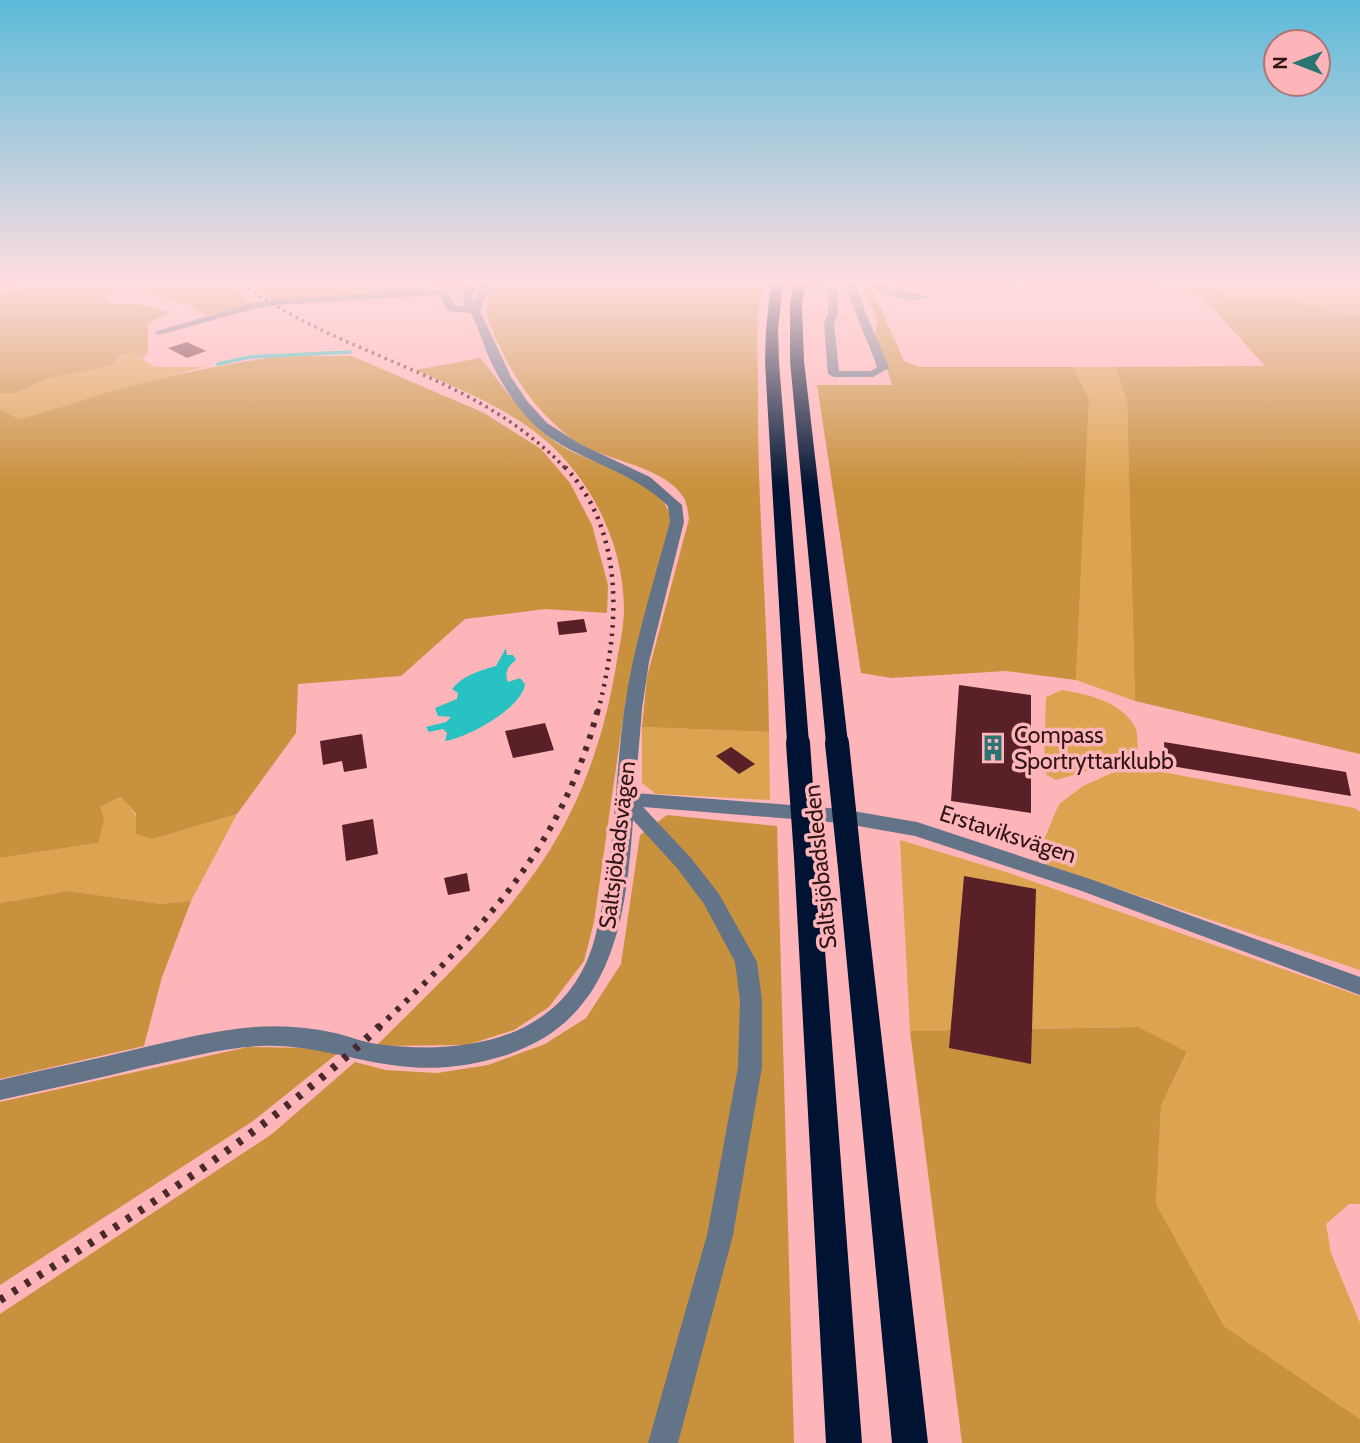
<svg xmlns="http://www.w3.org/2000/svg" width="1360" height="1443" viewBox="0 0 1360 1443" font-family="Cabin,sans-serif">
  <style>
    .green { fill: #dca450 }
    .forest { fill: #c8913d }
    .water { fill: #28c2c2 }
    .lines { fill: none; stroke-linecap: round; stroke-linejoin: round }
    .stream { stroke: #28c2c2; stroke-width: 3.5 }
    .building { fill: #5a2028 }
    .minor { fill: #637388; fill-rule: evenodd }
    .highway { fill: #001332; fill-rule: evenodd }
    .rail-far3 { stroke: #49292b; stroke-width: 3.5; stroke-dasharray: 2.5 4.5; stroke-linecap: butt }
    .rail-far2 { stroke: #49292b; stroke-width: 4.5; stroke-dasharray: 2.5 6; stroke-linecap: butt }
    .rail-far1 { stroke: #49292b; stroke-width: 6; stroke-dasharray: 4.5 8; stroke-linecap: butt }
    .rail { stroke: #49292b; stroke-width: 8; stroke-dasharray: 5 10; stroke-linecap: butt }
    .highway-bridge { stroke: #001332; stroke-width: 24 }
    .labels { text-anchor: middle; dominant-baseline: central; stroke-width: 7; stroke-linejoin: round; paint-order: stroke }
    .poi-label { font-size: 23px; fill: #2f1517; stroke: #feb5b9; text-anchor: start }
    .street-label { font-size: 23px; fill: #2f1517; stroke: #feb5b9 }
  </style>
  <rect width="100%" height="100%" fill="#feb5b9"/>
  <path class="green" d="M1210,284H1360V315L1342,314L1289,300L1227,297Z
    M148,353L142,359L155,367H204L113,391L52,412L17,419L0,409V393H16L46,379L110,366L122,354Z
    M1073,367H1115L1127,400L1135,701L1076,680L1089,399Z
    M1062,690C1087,694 1122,702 1135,727C1138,732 1137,742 1138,749L1114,763L1056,780L1047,775L1044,768L1046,697Z
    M642,727L769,732L770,800L656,794L642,783Z
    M1123,768L1157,771L1355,808L1360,812V970L1035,861L1059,804L1083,786Z
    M122,797L153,839L237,814L191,901L161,904L68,891L0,903V858L98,843L100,807Z
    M900,840L1003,871L1360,996V1204H1349L1326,1224L1331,1253L1360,1323V1419L1224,1326L1156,1204L1161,1106L1187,1053L1138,1027L910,1031Z"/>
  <path class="forest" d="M32,284H233L250,305L207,315L185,303L123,287L103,297L112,304H140L169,312L148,323V353L122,354L110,366L46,379L16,393H0V296Z
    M251,284H423L437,291L273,301Z
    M493,284H764C754,317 758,357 758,391C757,504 768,618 769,732L642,727L647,677L689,519C688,512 687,504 684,498C664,464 600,461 571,438C538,413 516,382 499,345C489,325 481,305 493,284Z
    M1165,284H1210L1227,297L1289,300L1342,314L1360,315V754L1135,701L1127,400L1115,367L1265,366L1202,296Z
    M864,286L873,290L876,297L904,361L919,367H1073L1089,399L1076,680L1006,671L892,678L861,673L817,385H892L875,332L878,322Z
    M281,356H352L484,413L541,449L570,483L592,525L608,585L607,613L545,609L465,619L401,676L298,684L296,733L237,814L153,839L136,834V814L121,797L100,807L104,819L98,843L0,858V409L18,419C52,412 83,399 116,390C171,375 225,364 281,356Z
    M480,358C505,388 527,423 560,445C594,467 661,476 671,518L626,698L594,922L584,961L549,1007L514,1030L467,1045L376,1046C431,991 488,938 533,875C579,812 605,737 617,660C620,644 624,625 624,608C623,549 598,493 557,451C518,412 466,392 416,370Z
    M667,815L777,826L794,1443H0V1314L272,1134L355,1062L386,1070L437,1073L488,1065L545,1044L586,1018L621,964L640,835Z
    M68,891L161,904L191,901L162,977L144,1046L0,1079V903Z
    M1138,1027L1187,1052L1161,1106L1156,1204L1224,1326L1360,1419V1443H962L910,1031Z
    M248,1047L302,1048L338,1053L253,1121L0,1285V1102Z"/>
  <path class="water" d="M506,648L507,655H513L516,660C508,666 504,672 508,682L520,678L525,684C523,707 468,738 445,741L447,733L443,729L429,732L426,727L446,722L451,717L438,716L435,708L457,699L458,693L452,689C463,675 479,671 496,666Z"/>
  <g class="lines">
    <path class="stream" d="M218,364L250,357L350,352"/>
  </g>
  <path class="building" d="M187,342L206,351L187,358L168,348Z
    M584,619L587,632L559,635L557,622Z
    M959,685L1031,695V813L951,801Z
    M545,723L554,750L513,758L505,731Z
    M362,734L367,768L344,772L342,761L323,765L320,741Z
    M1164,742L1346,772L1351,796L1165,765Z
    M731,747L755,764L739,774L716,756Z
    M373,819L378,854L346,861L342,825Z
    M467,873L470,891L448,895L444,878Z
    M964,876L1036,889L1031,1064L949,1048Z"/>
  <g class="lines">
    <path class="minor" d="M467,284H477L472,294L474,303L481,284H491L480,311L511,377L527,401L547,423L580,444L650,477L682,505L684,522L649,662L642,709L635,793L841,809L917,822L1093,880L1360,977V995L1079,890L915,836L841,823L643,807L691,858L719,894L757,962L762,1000V1067L733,1235L678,1443H648L707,1235L738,1067L740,1000L735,962L704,904L677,868L633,820C626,920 613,1022 503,1056C473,1065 441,1070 410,1067C358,1063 311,1043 259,1046C220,1048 182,1059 144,1067C96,1079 48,1089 0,1100V1080C46,1069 92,1060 137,1049C176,1040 215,1030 254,1027C281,1025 309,1027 335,1033C349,1036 362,1042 377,1044C465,1056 566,1040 594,941C615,866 614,788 624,711C633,647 653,584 670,522L668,506C631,469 578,462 539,429C517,410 498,379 487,353C482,340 478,326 471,313L447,311L440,295L278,305L257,308L159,335L154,332L252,303L278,299L444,289L449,292L455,306H465L462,294Z
      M829,284H840L837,288L838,313L834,324L839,371H871L877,367C868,339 854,315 847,287L850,284H863L857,288C865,316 879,340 889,368L873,377H834L828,374L824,324L828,313Z
      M866,284H882L928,297C913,306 880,293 866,284Z"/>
    <path class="highway" d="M771,284H783L778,329L779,362L809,743L806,748H790L787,743L765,362L766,329Z
      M793,284H805L802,306L804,361L848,743L845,748H829L826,743L790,361V306Z
      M806,848L814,851L818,857L862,1443H826L794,857L798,851Z
      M849,849L857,852L861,858L928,1443H892L837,858L841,852Z"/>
    <path class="rail-far3" d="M242,284C348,360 474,372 566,469"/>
    <path class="rail-far2" d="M565,467C627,533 619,631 598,711"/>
    <path class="rail-far1" d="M378,1028C481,930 561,851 598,709"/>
    <path class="rail" d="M0,1300C133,1217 266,1133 380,1026"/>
    <path class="highway-bridge" d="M798,743L806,857
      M837,743L849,858"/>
  </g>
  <linearGradient id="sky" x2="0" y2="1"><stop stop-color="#5bbad9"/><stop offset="0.58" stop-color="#ffdee0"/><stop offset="1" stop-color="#ffdee0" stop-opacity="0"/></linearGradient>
  <rect width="1360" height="486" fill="url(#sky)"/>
  <defs>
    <g id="building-bare" transform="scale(2.1)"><path d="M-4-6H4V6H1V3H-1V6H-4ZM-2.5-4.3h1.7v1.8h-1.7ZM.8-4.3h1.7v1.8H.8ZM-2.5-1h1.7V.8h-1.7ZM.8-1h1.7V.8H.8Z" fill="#2a7474" stroke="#feb5b9" stroke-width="2.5" paint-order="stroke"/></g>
  </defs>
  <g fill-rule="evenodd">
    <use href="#building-bare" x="993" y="748"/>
  </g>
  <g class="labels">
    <g class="poi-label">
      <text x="1014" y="735">Compass<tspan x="1014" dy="26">Sportryttarklubb</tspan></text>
    </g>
    <g class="street-label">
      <text transform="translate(1008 834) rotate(18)">Erstaviksvägen</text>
      <text transform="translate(617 845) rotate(-83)">Saltsjöbadsvägen</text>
      <text transform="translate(820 867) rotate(-96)">Saltsjöbadsleden</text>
    </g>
  </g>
  <g transform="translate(1297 63) rotate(270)"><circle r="33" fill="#feb5b9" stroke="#ab7578" stroke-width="2"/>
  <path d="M0-5L12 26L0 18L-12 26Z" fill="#2a7474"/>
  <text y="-10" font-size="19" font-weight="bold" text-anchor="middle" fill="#2f1517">N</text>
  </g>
</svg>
